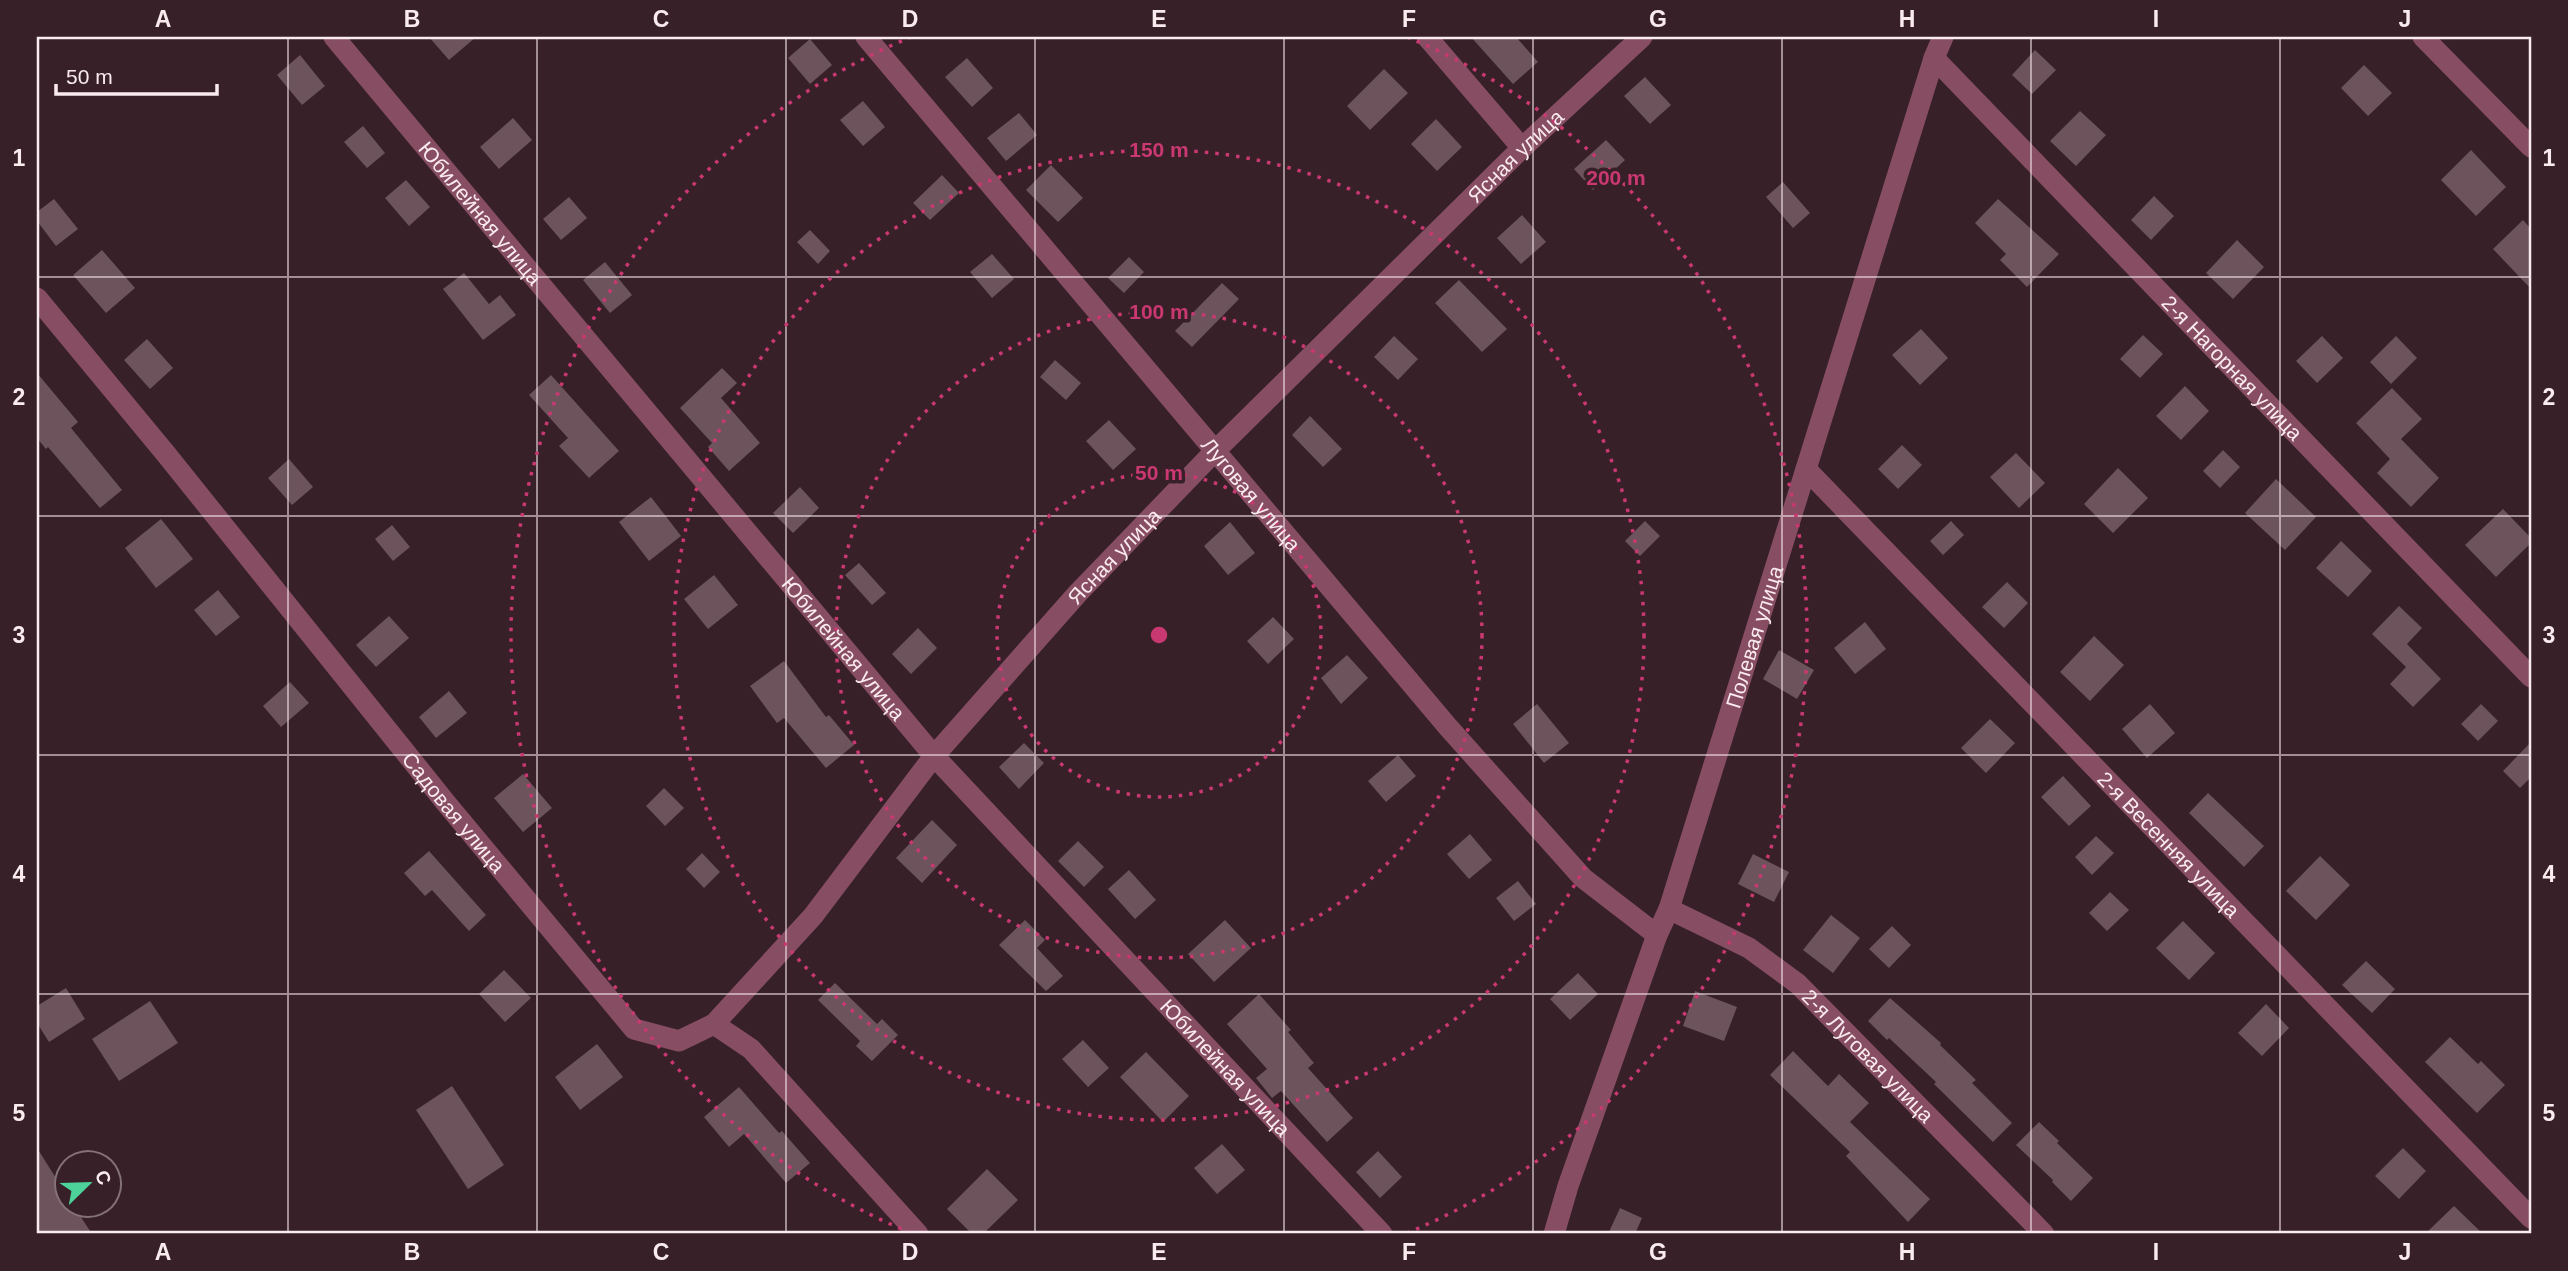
<svg xmlns="http://www.w3.org/2000/svg" width="2568" height="1271" viewBox="0 0 2568 1271" font-family="Arial,sans-serif">
  <style>
    .building { fill: #6d535c }
    .lines { fill: none; stroke-linecap: round; stroke-linejoin: round }
    .minor { stroke: #874e63; stroke-width: 21 }
    .grid { fill: none; stroke: #faebef; stroke-width: 2; stroke-opacity: 0.55 }
    .ring { fill: none; stroke: #ca3871; stroke-width: 3.5; stroke-dasharray: 3.5 7 }
    .labels { text-anchor: middle; dominant-baseline: central; stroke-width: 7; stroke-linejoin: round; paint-order: stroke }
    .street-label { font-size: 21px; fill: #faebef; stroke: #372028 }
    .centre { fill: #ca3871; stroke: #372028; stroke-width: 3.5 }
    .ring-label { font-size: 21px; text-anchor: middle; font-weight: bold; fill: #ca3871; stroke: #372028; stroke-width: 7; stroke-linejoin: round; paint-order: stroke }
    .neatline { fill: none; stroke: #faebef; stroke-width: 2.5 }
    .grid-label { font-size: 23px; text-anchor: middle; font-weight: bold; fill: #faebef }
  </style>
  <rect width="100%" height="100%" fill="#372028"/>
  <path class="building" d="M429,37H476L449,60Z
    M1471,37H1516L1538,62L1513,84Z
    M810,39L832,65L810,84L788,58Z
    M2035,50L2056,70L2032,94L2012,75Z
    M300,55L325,86L302,105L277,75Z
    M967,58L993,88L972,107L945,77Z
    M2364,65L2392,93L2368,116L2341,88Z
    M1384,69L1408,93L1370,130L1347,106Z
    M1645,77L1671,105L1650,124L1624,96Z
    M863,101L885,127L863,146L840,120Z
    M2080,111L2106,135L2076,166L2050,141Z
    M1019,113L1037,135L1006,161L987,138Z
    M513,118L532,140L499,169L480,147Z
    M1436,119L1462,147L1437,171L1411,144Z
    M363,126L385,153L367,168L344,142Z
    M1606,140L1625,160L1593,190L1574,169Z
    M2471,150L2506,187L2476,216L2441,180Z
    M1051,165L1083,198L1058,222L1026,190Z
    M942,175L959,193L930,220L913,203Z
    M406,180L430,207L409,226L385,198Z
    M1783,182L1810,213L1793,228L1766,197Z
    M2154,196L2174,216L2151,240L2131,220Z
    M569,197L587,218L561,240L543,219Z
    M54,199L78,229L56,246L37,221V212Z
    M1998,199L2059,254L2027,287L2000,260L2006,254L1975,223Z
    M1522,215L1546,242L1521,264L1497,238Z
    M2523,220L2531,229V289L2493,249Z
    M810,230L830,251L818,264L797,242Z
    M2237,240L2264,267L2233,299L2206,273Z
    M102,250L135,288L106,313L73,275Z
    M992,254L1014,279L992,298L970,272Z
    M1129,257L1144,272L1124,293L1108,278Z
    M605,262L632,295L610,313L583,280Z
    M464,273L489,304L500,295L516,315L483,340L443,289Z
    M1459,280L1507,329L1482,352L1435,303Z
    M1222,283L1239,299L1192,347L1175,331Z
    M1921,329L1948,358L1920,385L1892,355Z
    M2143,335L2163,354L2140,378L2120,359Z
    M1394,336L1418,359L1398,380L1374,357Z
    M2322,336L2343,358L2317,383L2296,361Z
    M2396,336L2417,358L2391,384L2370,362Z
    M147,339L173,368L150,389L124,360Z
    M1055,360L1081,383L1066,400L1040,377Z
    M722,368L737,383L721,398L760,443L729,471L708,447L712,443L680,408Z
    M37,373L78,422L71,428L122,490L100,508L48,447L46,449L37,438Z
    M551,375L619,451L589,478L559,446L568,438L529,395Z
    M2185,386L2209,411L2181,440L2156,416Z
    M2392,388L2422,419L2401,439L2439,478L2411,507L2377,473L2390,459L2356,423Z
    M1310,416L1342,449L1323,467L1292,435Z
    M1109,420L1136,449L1113,470L1086,441Z
    M1902,445L1922,465L1898,489L1878,469Z
    M2223,450L2240,467L2220,488L2203,471Z
    M2016,453L2045,483L2019,508L1990,477Z
    M289,459L313,487L292,505L268,478Z
    M2118,468L2148,498L2113,533L2084,504Z
    M2276,479L2316,517L2285,550L2245,513Z
    M800,487L819,508L793,533L773,513Z
    M651,497L681,536L649,561L619,522Z
    M2503,509L2531,538V543L2496,577L2465,545Z
    M161,519L193,559L156,588L125,548Z
    M1645,521L1660,536L1640,556L1625,541Z
    M1951,521L1964,535L1943,555L1930,541Z
    M1230,522L1255,553L1228,575L1204,546Z
    M392,525L410,547L393,561L375,539Z
    M2341,541L2372,571L2348,597L2316,568Z
    M859,563L886,593L872,605L845,575Z
    M714,575L738,605L708,629L684,599Z
    M2007,582L2028,603L2004,628L1982,607Z
    M218,590L240,617L216,636L194,610Z
    M2399,606L2422,628L2407,644L2441,679L2413,707L2390,684L2406,667L2372,634Z
    M389,616L409,638L376,667L356,645Z
    M1273,617L1294,639L1268,664L1247,641Z
    M1865,622L1886,649L1855,674L1834,648Z
    M918,628L937,648L911,674L892,654Z
    M2094,636L2124,665L2090,701L2060,672Z
    M1779,650L1814,670L1797,699L1763,679Z
    M1347,655L1368,678L1341,704L1321,678Z
    M784,661L826,717L829,715L854,745L826,768L784,718L777,723L750,686Z
    M290,682L309,703L281,727L263,706Z
    M449,691L467,713L436,738L419,717Z
    M1537,704L1569,743L1544,763L1513,724Z
    M2150,704L2175,733L2147,758L2122,729Z
    M2481,704L2498,721L2478,741L2461,724Z
    M1990,719L2015,743L1986,773L1961,748Z
    M2531,742V777L2520,788L2503,771Z
    M1024,743L1044,763L1019,789L999,767Z
    M1398,755L1416,776L1386,802L1368,781Z
    M523,774L552,808L523,832L494,798Z
    M2063,776L2091,806L2069,826L2041,797Z
    M664,788L684,808L665,826L646,806Z
    M2208,793L2264,846L2244,867L2189,813Z
    M932,820L957,845L922,883L896,858Z
    M1470,834L1492,860L1469,879L1447,854Z
    M2096,836L2114,853L2092,875L2075,857Z
    M1078,841L1104,867L1084,887L1058,861Z
    M429,851L486,915L469,931L432,890L425,896L404,873Z
    M702,853L720,872L704,888L686,869Z
    M1753,854L1789,872L1774,902L1738,884Z
    M2320,856L2350,885L2316,920L2286,891Z
    M1129,870L1156,900L1135,919L1108,889Z
    M1518,881L1536,904L1514,921L1496,898Z
    M2110,892L2129,910L2107,931L2089,913Z
    M1831,915L1860,938L1833,973L1803,950Z
    M1025,920L1045,940L1037,948L1063,976L1046,991L999,945Z
    M1225,920L1251,948L1214,982L1188,954Z
    M2183,921L2215,953L2189,980L2156,948Z
    M1892,926L1911,945L1889,968L1869,949Z
    M2366,961L2395,989L2372,1013L2342,985Z
    M504,970L531,998L505,1022L479,994Z
    M1578,973L1598,994L1570,1020L1550,999Z
    M835,983L877,1024L882,1019L898,1035L872,1061L856,1046L860,1041L818,1000Z
    M66,988L85,1019L49,1042L37,1023V1006Z
    M1695,991L1737,1007L1724,1041L1683,1026Z
    M1259,994L1291,1030L1288,1032L1314,1063L1308,1068L1353,1118L1327,1142L1281,1091L1272,1098L1256,1078L1267,1069L1227,1024Z
    M1890,998L1941,1043L1940,1045L1976,1080L1972,1083L2012,1123L1993,1142L1934,1084L1936,1082L1889,1038L1887,1040L1868,1021Z
    M150,1001L178,1043L119,1081L92,1039Z
    M2266,1004L2289,1028L2262,1056L2238,1033Z
    M2450,1037L2478,1064L2481,1061L2505,1085L2477,1113L2425,1062Z
    M1083,1040L1109,1068L1088,1087L1062,1059Z
    M597,1044L623,1077L580,1110L555,1077Z
    M1793,1051L1828,1086L1839,1074L1869,1103L1850,1122L1930,1199L1908,1222L1846,1156L1850,1152L1770,1075Z
    M1146,1052L1189,1096L1163,1122L1120,1077Z
    M452,1086L504,1165L468,1189L416,1110Z
    M739,1087L779,1133L782,1131L810,1163L786,1183L744,1134L729,1147L704,1117Z
    M2039,1122L2059,1141L2057,1143L2093,1178L2071,1201L2052,1182L2053,1180L2016,1145Z
    M1222,1144L1245,1170L1217,1194L1194,1168Z
    M37,1148L66,1194V1205H73L92,1234H37Z
    M2403,1148L2426,1171L2399,1199L2375,1176Z
    M1378,1151L1402,1177L1380,1198L1356,1172Z
    M987,1169L1018,1200L983,1234H972L947,1209Z
    M2454,1206L2483,1234H2425Z
    M1620,1208L1642,1218L1635,1234H1608Z"/>
  <g class="lines">
    <g class="minor">
      <path id="s1" d="M334,37L934,756L1382,1234"/>
      <path id="s2" d="M866,37L1448,727L1583,878L1657,935"/>
      <path d="M1427,37L1522,148"/>
      <path d="M2423,37L2531,147"/>
      <path id="s3" d="M1934,58L2531,677"/>
      <path id="s4" d="M37,298L166,454L446,803L634,1029L679,1041L714,1024L751,1049L918,1234"/>
      <path id="s5" d="M1806,469L2531,1218"/>
      <path id="s6" d="M1669,909L1749,948L1798,984L2044,1234"/>
      <path id="s7" d="M714,1024L813,916L934,756L1078,593L1216,450L1522,148L1642,37"/>
      <path id="s8" d="M1554,1234L1568,1186L1657,935L1669,909L1934,58L1943,37"/>
    </g>
  </g>
  <path class="grid" d="M288,37V1234M537,37V1234M786,37V1234M1035,37V1234M1284,37V1234M1533,37V1234M1782,37V1234M2031,37V1234M2280,37V1234M37,277H2531M37,516H2531M37,755H2531M37,994H2531"/>
  <g class="ring">
    <circle cx="1159" cy="635" r="162"/>
    <circle cx="1159" cy="635" r="323"/>
    <circle cx="1159" cy="635" r="485"/>
    <path d="M911 1233A647 647 0 0 1 911 37M1407 37A647 647 0 0 1 1407 1233"/>
  </g>
  <g class="labels">
    <g class="street-label">
      <text stroke="none"><textPath href="#s7" startOffset="1183">Ясная улица</textPath></text>
      <text stroke="none"><textPath href="#s1" startOffset="229">Юбилейная улица</textPath></text>
      <text stroke="none"><textPath href="#s3" startOffset="430">2-я Нагорная улица</textPath></text>
      <text stroke="none"><textPath href="#s2" startOffset="598">Луговая улица</textPath></text>
      <text stroke="none"><textPath href="#s7" startOffset="616">Ясная улица</textPath></text>
      <text stroke="none"><textPath href="#s8" startOffset="630">Полевая улица</textPath></text>
      <text stroke="none"><textPath href="#s1" startOffset="796">Юбилейная улица</textPath></text>
      <text stroke="none"><textPath href="#s4" startOffset="662">Садовая улица</textPath></text>
      <text stroke="none"><textPath href="#s5" startOffset="522">2-я Весенняя улица</textPath></text>
      <text stroke="none"><textPath href="#s6" startOffset="250">2-я Луговая улица</textPath></text>
      <text stroke="none"><textPath href="#s1" startOffset="1363">Юбилейная улица</textPath></text>
    </g>
  </g>
  <circle cx="1159" cy="635" r="10" class="centre"/>
  <g class="ring-label">
    <text x="1159" y="157">150 m</text>
    <text x="1616" y="185">200 m</text>
    <text x="1159" y="319">100 m</text>
    <text x="1159" y="480">50 m</text>
  </g>
  <rect width="2568" height="1271" fill="none" stroke="#372028" stroke-width="77"/>
  <g transform="translate(88 1184) rotate(67)"><circle r="33" fill="#372028" stroke="#857178" stroke-width="2"/>
  <path d="M0-5L12 26L0 18L-12 26Z" fill="#4dd39a"/>
  <text y="-10" font-size="19" font-weight="bold" text-anchor="middle" fill="#faebef">С</text>
  </g>
  <path d="M56 84v10h161v-10" fill="none" stroke="#faebef" stroke-width="3.5"/>
  <text x="66" y="84" font-size="21" fill="#faebef" stroke="#372028" stroke-width="5" paint-order="stroke">50 m</text>
  <rect x="38" y="38" width="2492" height="1194" class="neatline"/>
  <g class="grid-label">
    <text x="163" y="27">A</text>
    <text x="412" y="27">B</text>
    <text x="661" y="27">C</text>
    <text x="910" y="27">D</text>
    <text x="1159" y="27">E</text>
    <text x="1409" y="27">F</text>
    <text x="1658" y="27">G</text>
    <text x="1907" y="27">H</text>
    <text x="2156" y="27">I</text>
    <text x="2405" y="27">J</text>
    <text x="19" y="166">1</text>
    <text x="2549" y="166">1</text>
    <text x="19" y="405">2</text>
    <text x="2549" y="405">2</text>
    <text x="19" y="643">3</text>
    <text x="2549" y="643">3</text>
    <text x="19" y="882">4</text>
    <text x="2549" y="882">4</text>
    <text x="19" y="1121">5</text>
    <text x="2549" y="1121">5</text>
    <text x="163" y="1260">A</text>
    <text x="412" y="1260">B</text>
    <text x="661" y="1260">C</text>
    <text x="910" y="1260">D</text>
    <text x="1159" y="1260">E</text>
    <text x="1409" y="1260">F</text>
    <text x="1658" y="1260">G</text>
    <text x="1907" y="1260">H</text>
    <text x="2156" y="1260">I</text>
    <text x="2405" y="1260">J</text>
  </g>
</svg>
